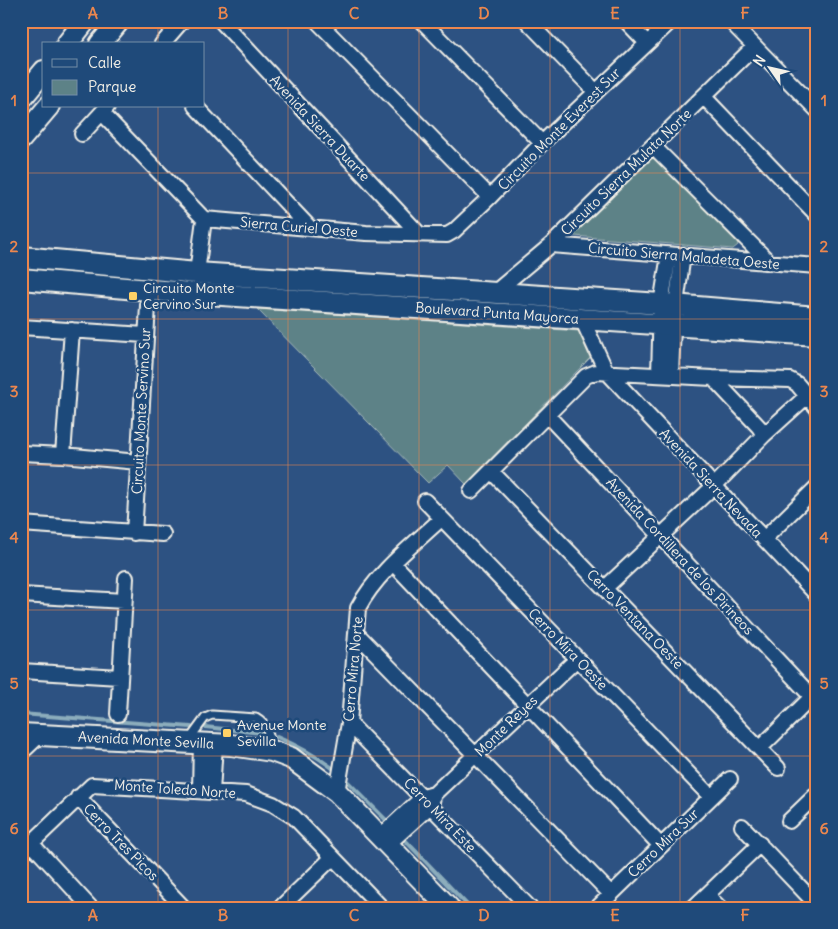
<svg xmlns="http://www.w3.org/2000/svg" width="838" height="929" viewBox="0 0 838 929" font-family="Delius,sans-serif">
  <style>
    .green { fill: #5d8287; stroke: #a8bab8 }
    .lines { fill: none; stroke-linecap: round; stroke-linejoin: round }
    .stream { stroke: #8cadbc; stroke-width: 4 }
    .lane-casing { stroke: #f4f1e8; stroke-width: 11 }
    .street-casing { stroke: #f4f1e8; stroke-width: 18 }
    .secondary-casing { stroke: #f4f1e8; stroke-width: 24 }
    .lane { stroke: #1f4a7a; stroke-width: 7 }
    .street { stroke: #1f4a7a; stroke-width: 14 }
    .secondary { stroke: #1f4a7a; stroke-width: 20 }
    .grid { fill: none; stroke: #ec874e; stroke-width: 1; stroke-opacity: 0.55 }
    .poi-dot { fill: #ffd166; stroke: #1f4a7a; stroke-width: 2 }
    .labels { text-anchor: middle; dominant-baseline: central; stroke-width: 5; stroke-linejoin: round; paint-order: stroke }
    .street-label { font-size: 14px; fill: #f4f1e8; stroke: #1f4a7a }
    .poi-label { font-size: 14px; fill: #f4f1e8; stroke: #1f4a7a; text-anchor: start }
    .neatline { fill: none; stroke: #ec874e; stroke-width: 2 }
    .grid-label { font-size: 16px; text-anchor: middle; font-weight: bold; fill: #ec874e }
  </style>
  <rect width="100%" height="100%" fill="#2d5282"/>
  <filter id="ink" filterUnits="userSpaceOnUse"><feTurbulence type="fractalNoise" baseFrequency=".02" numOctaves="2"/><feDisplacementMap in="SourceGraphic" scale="10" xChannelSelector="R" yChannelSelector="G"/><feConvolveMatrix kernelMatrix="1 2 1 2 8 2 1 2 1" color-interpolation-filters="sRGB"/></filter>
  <g filter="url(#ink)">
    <path class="green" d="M653,155L737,242L738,245L733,249L574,236L572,233Z
      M257,309L579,331L590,358L466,484L448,465L428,483Z"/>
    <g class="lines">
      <path class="stream" d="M21,268L52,270
        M21,714L191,727
        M205,727L262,733
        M277,737C299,746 317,756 335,770
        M348,782L387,821
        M405,840L470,908"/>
      <g class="lane-casing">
        <path id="lane" d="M189,740L205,718L212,715L256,718C268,725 269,735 272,748"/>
      </g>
      <g class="street-casing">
        <path id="street" d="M221,21L420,235
          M317,21L490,197
          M422,21L542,143
          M527,21L596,92
          M626,21L647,43
          M734,25L817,110
          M162,44L182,21
          M704,97L817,215
          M195,106L310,228
          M102,113L204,219
          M82,134L107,107
          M654,147L769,262
          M551,245L817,266
          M197,273L204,219L366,233L447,235L454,231L490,197L542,143L671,21
          M494,293L551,245L754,47
          M582,319L606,371L817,595
          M21,327L145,335
          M659,375L661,304L669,255
          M671,376L673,325L683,255
          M713,378L759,427L764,435
          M547,415L812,697
          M21,453L63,455L138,462
          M63,455L72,330
          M491,471L778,768
          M471,491L586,376L596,372L713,378L790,380L797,384L817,408
          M425,501L711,797
          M21,524L163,534
          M134,533L149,290
          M764,539L817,487
          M393,563L661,846
          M605,588L714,486L764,435L806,397
          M21,595L124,601
          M357,634L611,894
          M21,671L119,677
          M118,714L126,578
          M349,723L530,908
          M760,748L817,692
          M21,753L39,736
          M200,791L201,743
          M212,792L215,744
          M337,792L349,723L358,608C377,572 412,546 441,519
          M78,797L184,908
          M789,821L817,794
          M742,826L817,905
          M381,836L423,797L434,794L577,659
          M31,843L91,908
          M388,844L431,805L433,797
          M21,853L92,785L246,794L273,804L294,817L382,908
          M707,895L720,908
          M280,908L332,858
          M597,908L730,779
          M693,908L760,844"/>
      </g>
      <g class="secondary-casing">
        <path id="secondary" d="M67,44L85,21
          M100,44L119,21
          M21,99L44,71
          M21,139L49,106
          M21,257L197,273L661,304L817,317
          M21,279L149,290L817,335
          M21,734L231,745L272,751L291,758L337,792L449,908"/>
      </g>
      <use href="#lane" class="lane"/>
      <use href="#street" class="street"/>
      <use href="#secondary" class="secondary"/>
    </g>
  </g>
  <path class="grid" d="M158,21V44M288,21V908M419,21V908M550,21V908M680,21V908M158,106V908M21,173H817M21,319H817M21,465H817M21,610H817M21,756H817"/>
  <g class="poi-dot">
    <rect x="128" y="291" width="10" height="10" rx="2.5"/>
    <rect x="222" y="728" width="10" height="10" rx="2.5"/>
  </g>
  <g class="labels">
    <g class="street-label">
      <text transform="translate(320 128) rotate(47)">Avenida Sierra Duarte</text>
      <text transform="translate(559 129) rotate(-45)">Circuito Monte Everest Sur</text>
      <text transform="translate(626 172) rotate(-44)">Circuito Sierra Mulata Norte</text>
      <text transform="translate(299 227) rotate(5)">Sierra Curiel Oeste</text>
      <text transform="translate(684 256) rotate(5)">Circuito Sierra Maladeta Oeste</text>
      <text transform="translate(497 313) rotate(4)">Boulevard Punta Mayorca</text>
      <text transform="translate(141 411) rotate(-87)">Circuito Monte Servino Sur</text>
      <text transform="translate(711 483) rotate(47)">Avenida Sierra Nevada</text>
      <text transform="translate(680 556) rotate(47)">Avenida Cordillera de los Pirineos</text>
      <text transform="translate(635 619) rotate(46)">Cerro Ventana Oeste</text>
      <text transform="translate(568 649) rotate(46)">Cerro Mira Oeste</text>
      <text transform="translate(353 669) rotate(-85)">Cerro Mira Norte</text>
      <text transform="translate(506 726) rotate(-44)">Monte Reyes</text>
      <text transform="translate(146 740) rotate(3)">Avenida Monte Sevilla</text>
      <text transform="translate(175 789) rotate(4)">Monte Toledo Norte</text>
      <text transform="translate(440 815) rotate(46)">Cerro Mira Este</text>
      <text transform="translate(121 842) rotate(46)">Cerro Tres Picos</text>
      <text transform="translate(663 843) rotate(-44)">Cerro Mira Sur</text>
    </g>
    <g class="poi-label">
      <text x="143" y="288">Circuito Monte<tspan x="143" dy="16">Cervino Sur</tspan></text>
      <text x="237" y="725">Avenue Monte<tspan x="237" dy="16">Sevilla</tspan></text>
    </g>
  </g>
  <rect width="838" height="929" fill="none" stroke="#1f4a7a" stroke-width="55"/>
  <rect x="42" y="42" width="162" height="65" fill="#1f4a7a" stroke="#748da6"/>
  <rect x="52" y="59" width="25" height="8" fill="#1f4a7a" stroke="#748da6"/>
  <text x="88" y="68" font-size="15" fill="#f4f1e8">Calle</text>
  <rect x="52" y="80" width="25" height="15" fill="#5d8287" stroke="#748da6"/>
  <text x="88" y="92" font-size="15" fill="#f4f1e8">Parque</text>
  <g transform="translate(770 68) rotate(304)" stroke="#1f4a7a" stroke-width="4" paint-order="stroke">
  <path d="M0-4L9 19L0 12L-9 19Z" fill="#f4f1e8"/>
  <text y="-8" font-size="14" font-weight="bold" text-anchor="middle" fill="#f4f1e8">N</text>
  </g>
  <rect x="28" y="28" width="782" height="874" class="neatline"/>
  <g class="grid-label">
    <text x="93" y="19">A</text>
    <text x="223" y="19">B</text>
    <text x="354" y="19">C</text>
    <text x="484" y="19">D</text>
    <text x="615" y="19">E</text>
    <text x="745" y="19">F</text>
    <text x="14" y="106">1</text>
    <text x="824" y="106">1</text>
    <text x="14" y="252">2</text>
    <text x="824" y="252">2</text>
    <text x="14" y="397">3</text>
    <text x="824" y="397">3</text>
    <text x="14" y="543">4</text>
    <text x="824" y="543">4</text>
    <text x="14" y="689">5</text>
    <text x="824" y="689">5</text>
    <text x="14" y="834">6</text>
    <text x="824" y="834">6</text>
    <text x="93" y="921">A</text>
    <text x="223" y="921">B</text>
    <text x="354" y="921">C</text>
    <text x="484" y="921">D</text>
    <text x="615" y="921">E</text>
    <text x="745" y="921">F</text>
  </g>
</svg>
